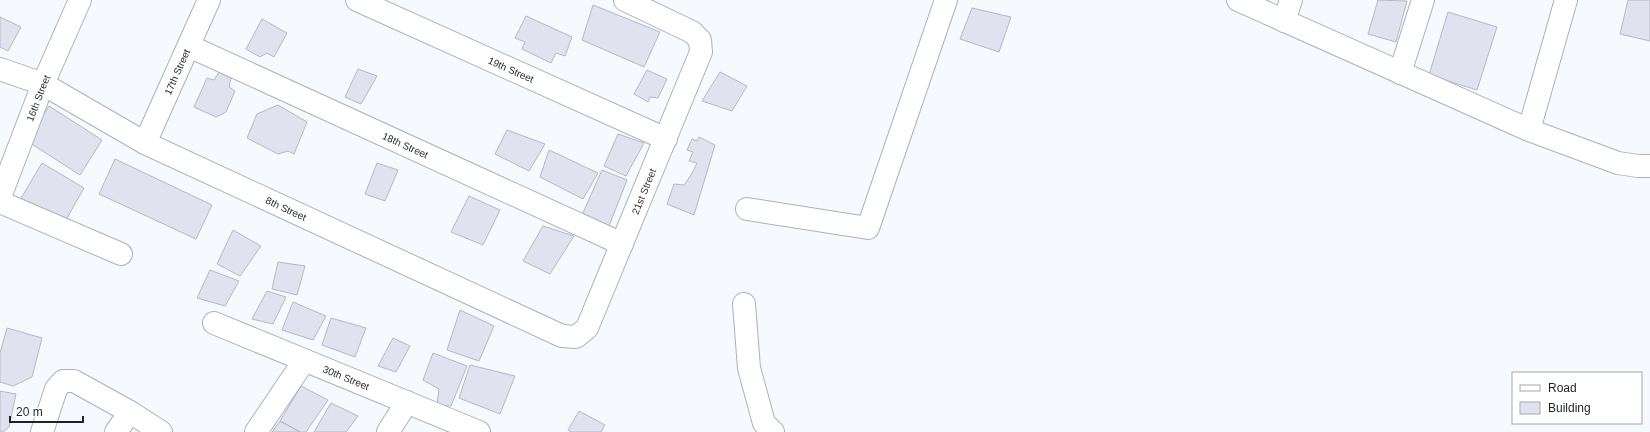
<svg xmlns="http://www.w3.org/2000/svg" width="1650" height="432" viewBox="0 0 1650 432" font-family="Arial,sans-serif">
  <style>
    .building { fill: #e0e2ef; stroke: #b5b7c3 }
    .lines { fill: none; stroke-linecap: round; stroke-linejoin: round }
    .minor-casing { stroke: #a9b2bc; stroke-width: 24 }
    .minor { stroke: #fff; stroke-width: 22 }
    .labels { text-anchor: middle; dominant-baseline: central; stroke-width: 3; stroke-linejoin: round; paint-order: stroke }
    .street-label { font-size: 10px; fill: #1f2326; stroke: #fff }
  </style>
  <rect width="100%" height="100%" fill="#f6fafe"/>
  <path class="building" d="M1378,0L1407,1L1396,42L1368,34Z
    M1628,0H1650V41L1620,34Z
    M593,5L660,32L644,67L582,40Z
    M972,8L1011,17L999,52L960,39Z
    M1448,12L1497,27L1477,90L1429,75Z
    M526,16L572,37L565,56L556,53L551,63L522,49L525,42L515,38Z
    M0,17L21,27L8,51L0,47Z
    M262,19L287,33L274,57L267,53L260,57L246,49Z
    M358,69L377,76L361,104L345,97Z
    M647,70L667,79L658,98L650,97L648,102L634,94Z
    M219,72L231,78L229,87L235,91L226,112L216,117L194,107L207,78L214,80Z
    M720,72L747,86L732,111L702,101Z
    M278,105L307,122L294,154L288,151L278,154L247,138L257,114Z
    M49,106L102,140L80,175L27,141Z
    M507,130L545,144L529,171L495,154Z
    M618,134L644,143L626,176L604,166Z
    M699,137L715,145L694,215L667,204L674,184L684,185L691,175L697,163L689,161L693,152L687,150L692,139L697,141Z
    M549,150L598,173L583,199L540,177Z
    M115,159L212,205L196,239L99,194Z
    M42,163L84,188L63,225L20,200Z
    M377,163L398,170L385,201L365,194Z
    M602,170L627,180L609,226L582,215Z
    M469,196L500,210L483,245L451,232Z
    M543,226L574,236L550,274L523,261Z
    M233,230L261,246L240,276L217,264Z
    M278,262L305,266L297,295L272,289Z
    M210,270L239,281L225,306L197,298Z
    M267,291L286,297L273,324L252,319Z
    M293,302L326,316L313,340L282,330Z
    M460,310L494,326L479,361L447,350Z
    M331,318L366,328L355,357L322,345Z
    M7,328L42,338L32,377L13,386L0,382V353Z
    M393,338L410,346L396,372L378,366Z
    M433,353L467,366L451,406L437,405L439,389L423,380Z
    M470,365L515,376L500,414L459,398Z
    M301,386L328,400L306,432H300L280,421Z
    M0,391L16,394L9,427L3,432H0Z
    M331,403L358,416L346,432H314Z
    M579,411L605,425L601,432H571L568,430Z
    M280,421L300,432H272Z"/>
  <g class="lines">
    <g class="minor-casing">
      <g id="minor">
        <path id="s1" d="M357,0L666,139"/>
        <path d="M1238,0L1529,130L1618,163L1638,166H1650"/>
        <path d="M1284,21L1291,0"/>
        <path id="s2" d="M189,46L622,244"/>
        <path id="s3" d="M0,69L43,84L145,143L562,336L576,337L587,328L701,52L700,40L692,32L625,0"/>
        <path d="M1400,73L1423,0"/>
        <path d="M1529,130L1566,0"/>
        <path id="s4" d="M145,143L209,0"/>
        <path id="s5" d="M0,197L43,84L80,0"/>
        <path d="M0,202L121,254"/>
        <path d="M747,209L868,228L946,0"/>
        <path d="M744,304L749,368L764,423L773,432"/>
        <path id="s6" d="M214,323L479,432"/>
        <path d="M42,432L56,389L63,381H74L130,412L161,432"/>
        <path d="M116,432L130,412"/>
        <path d="M256,432L304,361"/>
        <path d="M388,432L407,402"/>
      </g>
    </g>
    <use href="#minor" class="minor"/>
  </g>
  <g class="labels">
    <g class="street-label">
      <text stroke="none"><textPath href="#s1" startOffset="169">19th Street</textPath></text>
      <text stroke="none"><textPath href="#s4" startOffset="78">17th Street</textPath></text>
      <text stroke="none"><textPath href="#s5" startOffset="106">16th Street</textPath></text>
      <text stroke="none"><textPath href="#s2" startOffset="238">18th Street</textPath></text>
      <text stroke="none"><textPath href="#s3" startOffset="799">21st Street</textPath></text>
      <text stroke="none"><textPath href="#s3" startOffset="319">8th Street</textPath></text>
      <text stroke="none"><textPath href="#s6" startOffset="143">30th Street</textPath></text>
    </g>
  </g>
  <rect x="1512" y="372" width="130" height="52" fill="#ffffff" stroke="#a5a7a8"/>
  <rect x="1520" y="385" width="20" height="6" fill="#ffffff" stroke="#a5a7a8"/>
  <text x="1548" y="392" font-size="12" fill="#1f2326">Road</text>
  <rect x="1520" y="402" width="20" height="12" fill="#e0e2ef" stroke="#a5a7a8"/>
  <text x="1548" y="412" font-size="12" fill="#1f2326">Building</text>
  <path d="M10 416v6h73v-6" fill="none" stroke="#1f2326" stroke-width="2"/>
  <text x="16" y="416" font-size="12" fill="#1f2326" stroke="#ffffff" stroke-width="3" paint-order="stroke">20 m</text>
</svg>
